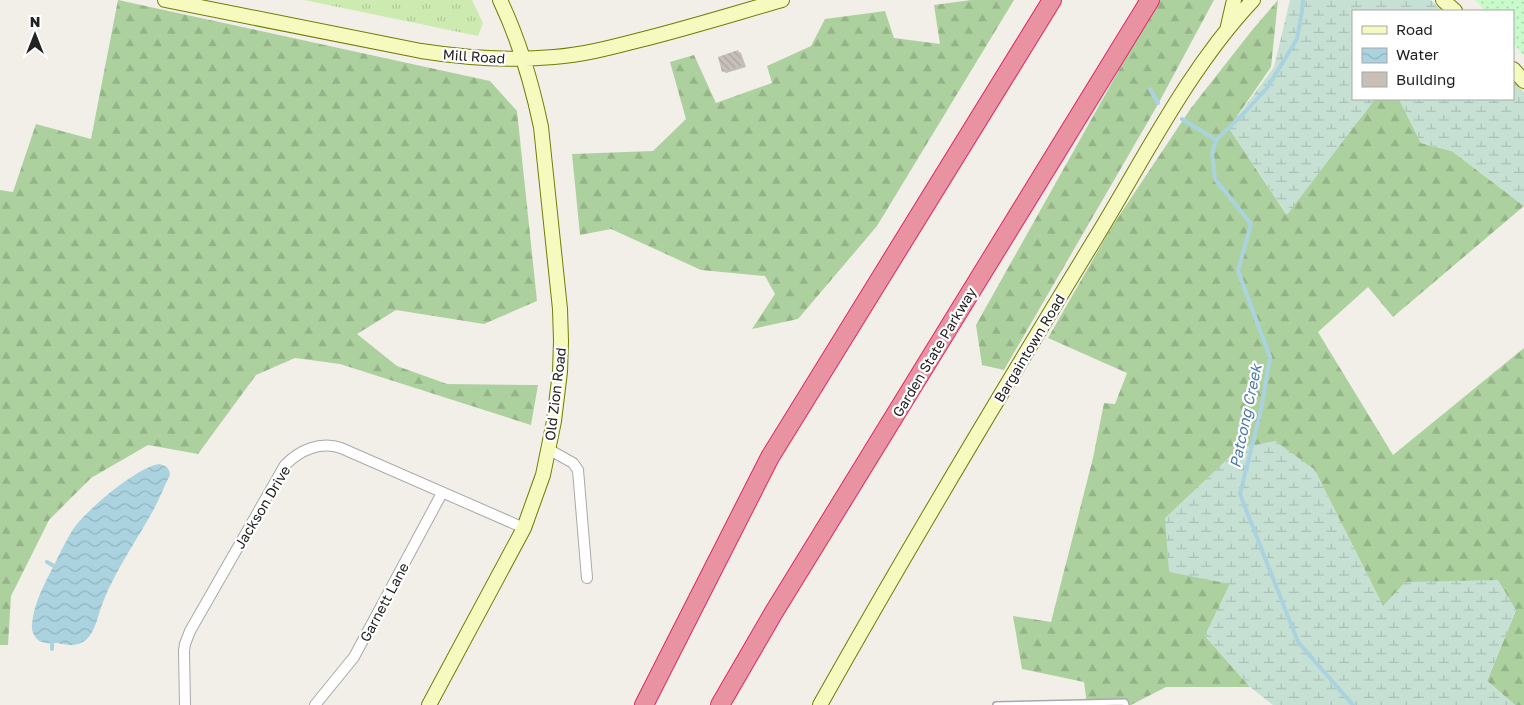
<svg xmlns="http://www.w3.org/2000/svg" width="1524" height="705" viewBox="0 0 1524 705" font-family="'Golos Text',sans-serif">
  <style>
    .grass { fill: url(#grass-tufts) }
    .forest { fill: url(#forest-firs) }
    .wetland { fill: url(#wetland-marsh) }
    .park { fill: url(#park-dots) }
    .water { fill: url(#water-waves) }
    .shadow { fill: #0003 }
    .lines { fill: none; stroke-linecap: round; stroke-linejoin: round }
    .stream { stroke: #aad3df; stroke-width: 4 }
    .building { fill: url(#building-back-hatch) }
    .lane-casing { stroke: #a9a9a9; stroke-width: 8 }
    .street-casing { stroke: #a9a9a9; stroke-width: 12 }
    .secondary-casing { stroke: #707d05; stroke-width: 16 }
    .highway-casing { stroke: #dc2a67; stroke-width: 20 }
    .lane { stroke: #fff; stroke-width: 5 }
    .street { stroke: #fff; stroke-width: 10 }
    .secondary { stroke: #f7fabf; stroke-width: 14 }
    .highway { stroke: #e892a2; stroke-width: 18 }
    .labels { text-anchor: middle; dominant-baseline: central; stroke-width: 4.5; stroke-linejoin: round; paint-order: stroke }
    .street-label { font-size: 14px; fill: #222; stroke: #fff }
    .water-label { font-size: 15px; font-style: italic; fill: #4a7aab; stroke: #fff }
  </style>
  <defs>
    <pattern id="grass-tufts" width="24" height="20" patternUnits="userSpaceOnUse" patternTransform="scale(1.25)"><rect width="24" height="20" fill="#cdebb0"/><path d="M3 7l-1-3M5 7V3M7 7l1-3M15 17l-1-3M17 17v-4M19 17l1-3" fill="none" stroke="#b0c997"/></pattern>
    <pattern id="forest-firs" width="22" height="20" patternUnits="userSpaceOnUse" patternTransform="scale(1.25)"><rect width="22" height="20" fill="#add19e"/><path d="M5 1l3.5 6h-7zM16 11l3.5 6h-7z" fill="#95b388"/></pattern>
    <pattern id="wetland-marsh" width="20" height="14" patternUnits="userSpaceOnUse" patternTransform="scale(1.25)"><rect width="20" height="14" fill="#c6e0d4"/><path d="M1 5h8M5 5V1M11 12h8M15 12V8" fill="none" stroke="#aac0b6"/></pattern>
    <pattern id="park-dots" width="8" height="8" patternUnits="userSpaceOnUse" patternTransform="scale(1.25)"><rect width="8" height="8" fill="#c8facc"/><path d="M2 2h.1M6 6h.1" fill="none" stroke="#acd6af" stroke-width="1.8" stroke-linecap="round"/></pattern>
    <pattern id="water-waves" width="16" height="10" patternUnits="userSpaceOnUse" patternTransform="scale(1.25)"><rect width="16" height="10" fill="#aad3df"/><path d="M0 5q4-4 8 0t8 0" fill="none" stroke="#92b5bf"/></pattern>
    <pattern id="building-back-hatch" width="6" height="6" patternUnits="userSpaceOnUse" patternTransform="scale(1.25)"><rect width="6" height="6" fill="#c7bfb8"/><path d="M-1 5l2 2M0 0l6 6M5-1l2 2" fill="none" stroke="#aba49e"/></pattern>
  </defs>
  <rect width="100%" height="100%" fill="#f2efe9"/>
  <path class="grass" d="M304,0H472L483,23L478,36Z"/>
  <path class="forest" d="M118,0L490,81L517,111L537,301L484,324L396,310L357,334L397,366L447,384L538,385L531,425L340,364L295,358L256,375L198,454L148,445L91,478L49,520L11,596L8,645H0V190L13,192L36,124L91,139Z
    M971,0H1014L877,226L798,319L752,329L775,294L765,276L701,270L611,229L580,235L572,154L653,151L686,119L670,62L694,55L716,103L772,83L767,66L811,46L825,19L885,11L894,38L940,44L934,5Z
    M1160,0H1214L1157,106L1004,370L982,365L976,325L1133,45Z
    M1278,0L1271,67L1229,128L1286,214L1375,99H1399L1421,143L1452,151L1524,206L1393,317L1368,287L1318,332L1393,455L1524,348V705H1515L1487,681L1516,610L1383,606L1314,469L1230,584L1205,636L1250,687H1166L1131,705H1087L1084,682L1022,669L1013,616L1051,622L1093,458L1104,403L1115,404L1127,373L1048,338L1111,228L1191,108L1253,29Z"/>
  <path class="wetland" d="M1290,0H1431L1442,11H1353V99H1375L1287,215L1229,128L1274,67Z
    M1513,81L1524,92V206L1452,151L1421,143L1399,99H1513Z
    M1275,441L1314,469L1383,606L1405,582L1498,580L1516,610L1487,681L1515,705H1273L1250,687L1205,636L1230,584L1169,572L1165,518L1239,448Z"/>
  <path class="park" d="M1475,0H1524V56L1513,43V11H1485Z"/>
  <path class="water" d="M159,464C165,465 170,468 170,475C164,486 160,498 154,509C137,540 116,569 103,602C98,614 96,631 86,640C77,647 67,645 57,643C52,643 47,644 42,642C35,640 31,631 32,624C34,600 48,578 58,557C64,546 69,534 77,524C92,506 136,468 159,464Z"/>
  <path class="shadow" d="M738,51L741,53L746,67L726,73L723,71Z"/>
  <g class="lines">
    <path class="stream" d="M1303,0L1302,11L1297,39L1267,88L1244,113L1216,140L1212,154L1215,179L1251,224L1238,271L1270,357L1261,410L1240,494L1298,642L1353,705
      M1150,89L1158,103
      M1182,119L1216,140
      M47,562L54,566
      M52,643V649"/>
  </g>
  <path class="building" d="M738,50L743,65L722,72L718,57Z"/>
  <g class="lines">
    <g class="lane-casing">
      <path id="lane" d="M996,705L1125,702L1126,705"/>
    </g>
    <g class="street-casing">
      <path id="street" d="M548,449L573,463L578,470L587,578
        M185,705L184,651L185,644L190,631L285,465C300,450 320,441 341,448L524,528
        M315,705L354,657L442,493"/>
    </g>
    <g class="secondary-casing">
      <path id="secondary" d="M165,0L421,51C466,58 509,61 554,57C582,55 609,48 636,41C685,29 733,14 782,0
        M1443,0L1455,11
        M1228,26L1234,0
        M1513,69L1524,81
        M429,705L524,528L543,475L554,421L560,372L561,341L560,309L541,127C532,84 519,40 500,0
        M820,705C908,548 1001,393 1095,239C1144,159 1188,69 1253,0"/>
    </g>
    <g class="highway-casing">
      <path id="highway" d="M644,705L770,457L1052,0
        M720,705L774,612L1150,0"/>
    </g>
    <use href="#lane" class="lane"/>
    <use href="#street" class="street"/>
    <use href="#secondary" class="secondary"/>
    <use href="#highway" class="highway"/>
  </g>
  <g class="labels">
    <g class="street-label">
      <text transform="translate(474 56) rotate(4)">Mill Road</text>
      <text transform="translate(1029 348) rotate(-59)">Bargaintown Road</text>
      <text transform="translate(934 352) rotate(-59)">Garden State Parkway</text>
      <text transform="translate(555 394) rotate(-83)">Old Zion Road</text>
      <text transform="translate(262 507) rotate(-59)">Jackson Drive</text>
      <text transform="translate(384 602) rotate(-62)">Garnett Lane</text>
    </g>
    <g class="water-label">
      <text transform="translate(1245 416) rotate(-78)">Patcong Creek</text>
    </g>
  </g>
  <rect x="1352" y="10" width="162" height="90" fill="#ffffff" stroke="#a7a7a7"/>
  <rect x="1362" y="26" width="25" height="8" fill="#f7fabf" stroke="#a7a7a7"/>
  <text x="1396" y="35" font-size="15" fill="#222222">Road</text>
  <rect x="1362" y="48" width="25" height="15" fill="url(#water-waves)" stroke="#a7a7a7"/>
  <text x="1396" y="60" font-size="15" fill="#222222">Water</text>
  <rect x="1362" y="72" width="25" height="15" fill="#c7bfb8" stroke="#a7a7a7"/>
  <text x="1396" y="85" font-size="15" fill="#222222">Building</text>
  <g transform="translate(35 35)" stroke="#ffffff" stroke-width="4" paint-order="stroke">
  <path d="M0-4L9 19L0 12L-9 19Z" fill="#222222"/>
  <text y="-8" font-size="14" font-weight="bold" text-anchor="middle" fill="#222222">N</text>
  </g>
</svg>
